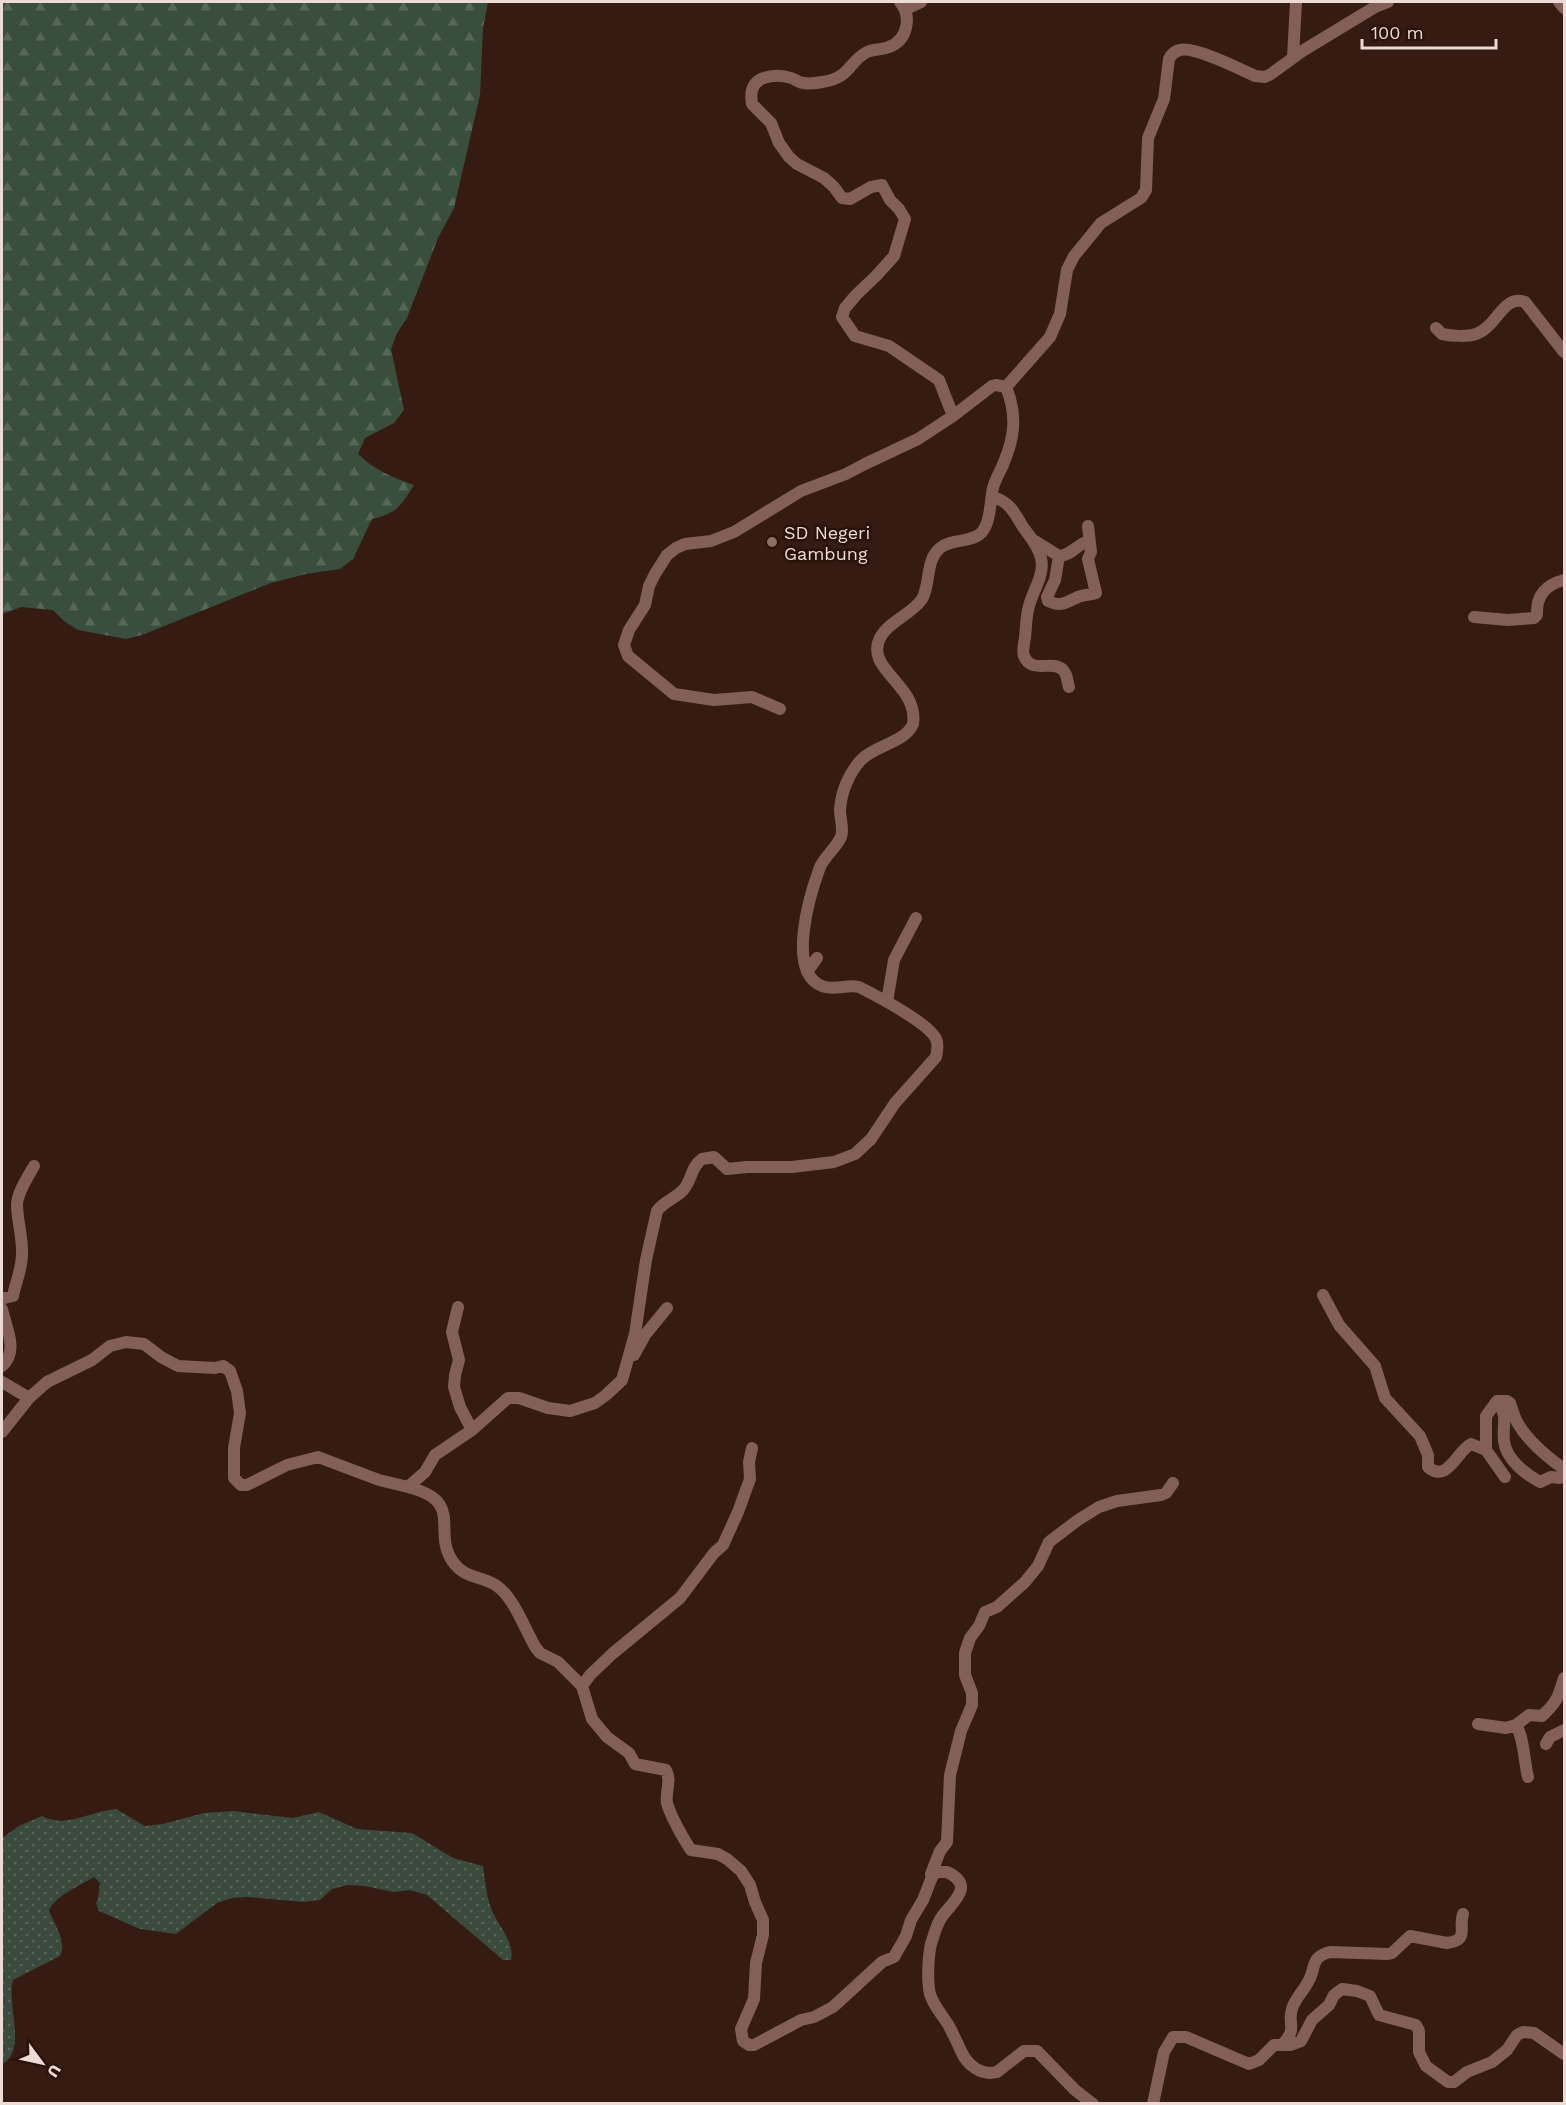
<svg xmlns="http://www.w3.org/2000/svg" width="1566" height="2105" viewBox="0 0 1566 2105" font-family="'Work Sans',sans-serif">
  <style>
    .grass { fill: url(#grass-dots) }
    .forest { fill: url(#forest-firs) }
    .lines { fill: none; stroke-linecap: round; stroke-linejoin: round }
    .minor { stroke: #826059; stroke-width: 12 }
    .education-dot { fill: #8d6e63; stroke: #2a1209; stroke-width: 2 }
    .labels { text-anchor: middle; dominant-baseline: central; stroke-width: 5; stroke-linejoin: round; paint-order: stroke }
    .poi-label { font-size: 18px; fill: #ecdad4; stroke: #2a1209; text-anchor: start }
  </style>
  <defs>
    <pattern id="grass-dots" width="8" height="8" patternUnits="userSpaceOnUse" patternTransform="scale(1.5)"><rect width="8" height="8" fill="#3a4a3d"/><path d="M2 2h.1M6 6h.1" fill="none" stroke="#576458" stroke-width="1.8" stroke-linecap="round"/></pattern>
    <pattern id="forest-firs" width="22" height="20" patternUnits="userSpaceOnUse" patternTransform="scale(1.5)"><rect width="22" height="20" fill="#394e3d"/><path d="M5 1l3.5 6h-7zM16 11l3.5 6h-7z" fill="#566758"/></pattern>
  </defs>
  <rect width="100%" height="100%" fill="#351b12"/>
  <path class="grass" d="M116,1809L145,1826L163,1824L204,1813L233,1811L293,1818L319,1812L357,1829L412,1833L453,1858L483,1866C485,1880 486,1894 491,1908C497,1925 515,1941 511,1960H503L427,1895L410,1890L394,1892L364,1886L348,1885L332,1889L320,1900L303,1902L248,1897L232,1898L217,1903L176,1934L140,1929L99,1911L96,1903L98,1899L100,1883L94,1877C80,1886 56,1895 49,1910C54,1925 67,1940 60,1956L13,1980C6,2003 28,2051 2,2064V1838L19,1826L42,1816C67,1829 90,1811 116,1809Z"/>
  <path class="forest" d="M2,2H488L483,28L480,95L454,208L438,238L407,318L397,333L391,349L404,410L394,423L365,438L358,454C373,469 393,478 414,485C401,506 397,513 372,519L353,559L340,569L306,574L271,583L142,635L126,639L78,630L64,621L53,610L21,607L2,614Z"/>
  <g class="lines">
    <path class="minor" d="M900,2C912,16 908,40 889,47C882,50 873,49 867,52C848,62 851,78 822,82C817,83 809,84 804,83C799,83 795,79 791,78C783,75 772,75 764,78C752,82 750,92 752,104L771,123L779,143L789,157L797,164L824,178L834,187L842,198L850,199L871,187L882,185L890,200L899,209L905,219L894,256L876,276L856,295L845,308L842,317L855,336L889,346L939,380L953,416L992,386L996,385L1006,387
      M1559,2L1564,8
      M906,9L921,2
      M1293,57L1296,2
      M1436,328L1442,334C1452,336 1467,337 1476,334C1497,327 1503,294 1525,302L1564,352
      M1006,387L1050,337L1060,314L1067,270L1074,256L1101,223L1141,198L1146,190L1148,138L1164,99L1169,59C1171,55 1175,51 1180,50C1194,46 1240,69 1255,76L1265,77L1271,74L1304,50L1375,7L1388,2
      M992,496C1010,503 1013,510 1023,527C1030,537 1038,545 1041,558C1045,575 1033,590 1029,606C1026,616 1026,628 1025,638C1024,644 1022,651 1024,656C1032,675 1052,659 1063,670C1068,675 1067,682 1069,687
      M1035,541L1059,556L1055,580L1047,597L1048,601C1060,607 1065,603 1076,598C1081,595 1090,595 1096,593L1088,559L1091,552L1088,526
      M1059,556C1073,555 1075,545 1089,541
      M1474,617L1508,620L1534,618L1537,615C1536,596 1545,585 1564,580
      M780,709L752,697L714,700L674,694L628,656L624,645L629,630L645,605L649,586L655,574L667,555L676,548L685,544L711,541L734,532L801,491L846,474L865,464L918,439L953,416
      M807,972L817,958
      M887,1002L894,960L916,918
      M1323,1295L1339,1325L1375,1366L1385,1398L1420,1436L1428,1455V1467C1447,1484 1457,1451 1471,1444L1486,1450V1416L1497,1401H1507L1510,1403C1512,1409 1514,1416 1517,1422C1527,1440 1547,1457 1564,1469
      M2,1300L4,1298L13,1296C16,1281 21,1272 22,1256C23,1237 17,1221 17,1204C18,1191 28,1177 34,1166
      M458,1307L452,1332L459,1360L455,1375L454,1387L460,1407L472,1430
      M2,1309C6,1328 19,1351 2,1366
      M634,1355L645,1335L667,1308
      M2,1382L29,1398
      M1497,1401C1509,1417 1502,1424 1504,1441C1506,1459 1525,1474 1540,1482L1551,1477L1560,1478L1564,1474
      M2,1432L29,1398L47,1382L92,1360L110,1346L126,1342L144,1344L161,1357L178,1366L215,1368L223,1366L230,1371L237,1391L240,1413L234,1448V1478L241,1485H247L287,1465L318,1457L379,1480L408,1487L425,1472L435,1455L472,1430L508,1398H519L548,1408L570,1411L595,1403L606,1395L622,1380L635,1334L646,1260L657,1211C664,1201 677,1198 684,1189C692,1179 691,1167 702,1159L714,1157L727,1169L747,1167H792L834,1162L855,1154L871,1139L895,1103L936,1057C937,1051 939,1045 936,1039C929,1023 875,995 859,987C847,984 834,991 822,986C786,972 810,894 820,867C825,856 836,848 841,837C844,829 840,818 840,810C841,792 849,773 861,760C875,745 905,743 913,724C919,684 862,669 881,636C890,621 912,614 922,599C931,583 925,561 940,548C952,538 973,543 982,532C991,521 990,501 993,488C995,479 1001,471 1004,462C1015,436 1017,414 1006,387
      M1486,1450L1505,1477
      M408,1487C466,1502 431,1530 453,1562C466,1580 482,1575 497,1586C515,1599 525,1630 536,1648L540,1653L558,1662L582,1686L592,1719L607,1737L629,1753L635,1764L666,1770C672,1781 665,1791 667,1803C670,1815 684,1840 691,1850L718,1854L727,1859L741,1871L750,1885L755,1902L763,1920V1935L756,1963L754,1999L741,2029L743,2041L749,2045H754L801,2020L814,2017L833,2007L882,1962L894,1957L906,1936L911,1920L923,1900L932,1877L936,1872H947C977,1886 951,1903 941,1918C936,1926 934,1935 931,1944C928,1957 927,1982 930,1994C933,2005 943,2016 949,2026C953,2034 957,2042 961,2051C967,2065 981,2076 997,2072L1024,2051H1037L1075,2090L1093,2104
      M582,1686L590,1675L612,1654L680,1598L714,1553L723,1545L738,1512L750,1479L749,1462L752,1448
      M1478,1724L1506,1728L1516,1725
      M1546,1744L1550,1737L1564,1730
      M1528,1777C1524,1761 1524,1738 1516,1725L1529,1715L1542,1716C1558,1701 1558,1697 1564,1678
      M932,1877L931,1874L940,1851L947,1842L950,1775L961,1731L972,1705V1693L965,1675V1653L970,1638L979,1626L985,1612L997,1607L1025,1582L1038,1566L1049,1542L1078,1520L1099,1507L1117,1501L1161,1495L1166,1493L1173,1483
      M1283,2044C1298,2027 1287,2025 1292,2009C1295,1998 1304,1991 1309,1980C1316,1968 1310,1957 1330,1952L1388,1954L1392,1953L1410,1936L1447,1943C1470,1940 1458,1928 1463,1914
      M1153,2104L1164,2052L1173,2037H1186L1249,2064L1259,2060L1274,2045H1290L1301,2041L1312,2020L1329,2005L1334,1995L1342,1989L1357,1991L1370,1996L1379,2015L1416,2025L1419,2031V2052L1426,2066L1448,2082H1454L1467,2072L1492,2062L1507,2050L1517,2035L1523,2032L1534,2033L1564,2054"/>
  </g>
  <circle class="education-dot" cx="772" cy="542" r="6"/>
  <g class="labels">
    <g class="poi-label">
      <text x="784" y="532">SD Negeri<tspan x="784" dy="21">Gambung</tspan></text>
    </g>
  </g>
  <rect width="1566" height="2105" fill="none" stroke="#ecdad4" stroke-width="6"/>
  <g transform="translate(42 2063) rotate(123)" stroke="#2a1209" stroke-width="4.5" paint-order="stroke">
  <path d="M0-4.5L10 22L0 15L-10 22Z" fill="#ecdad4"/>
  <text y="-9" font-size="16" font-weight="bold" text-anchor="middle" fill="#ecdad4">U</text>
  </g>
  <path d="M1362 39v9h134v-9" fill="none" stroke="#ecdad4" stroke-width="3"/>
  <text x="1371" y="39" font-size="18" fill="#ecdad4" stroke="#2a1209" stroke-width="4.5" paint-order="stroke">100 m</text>
</svg>
